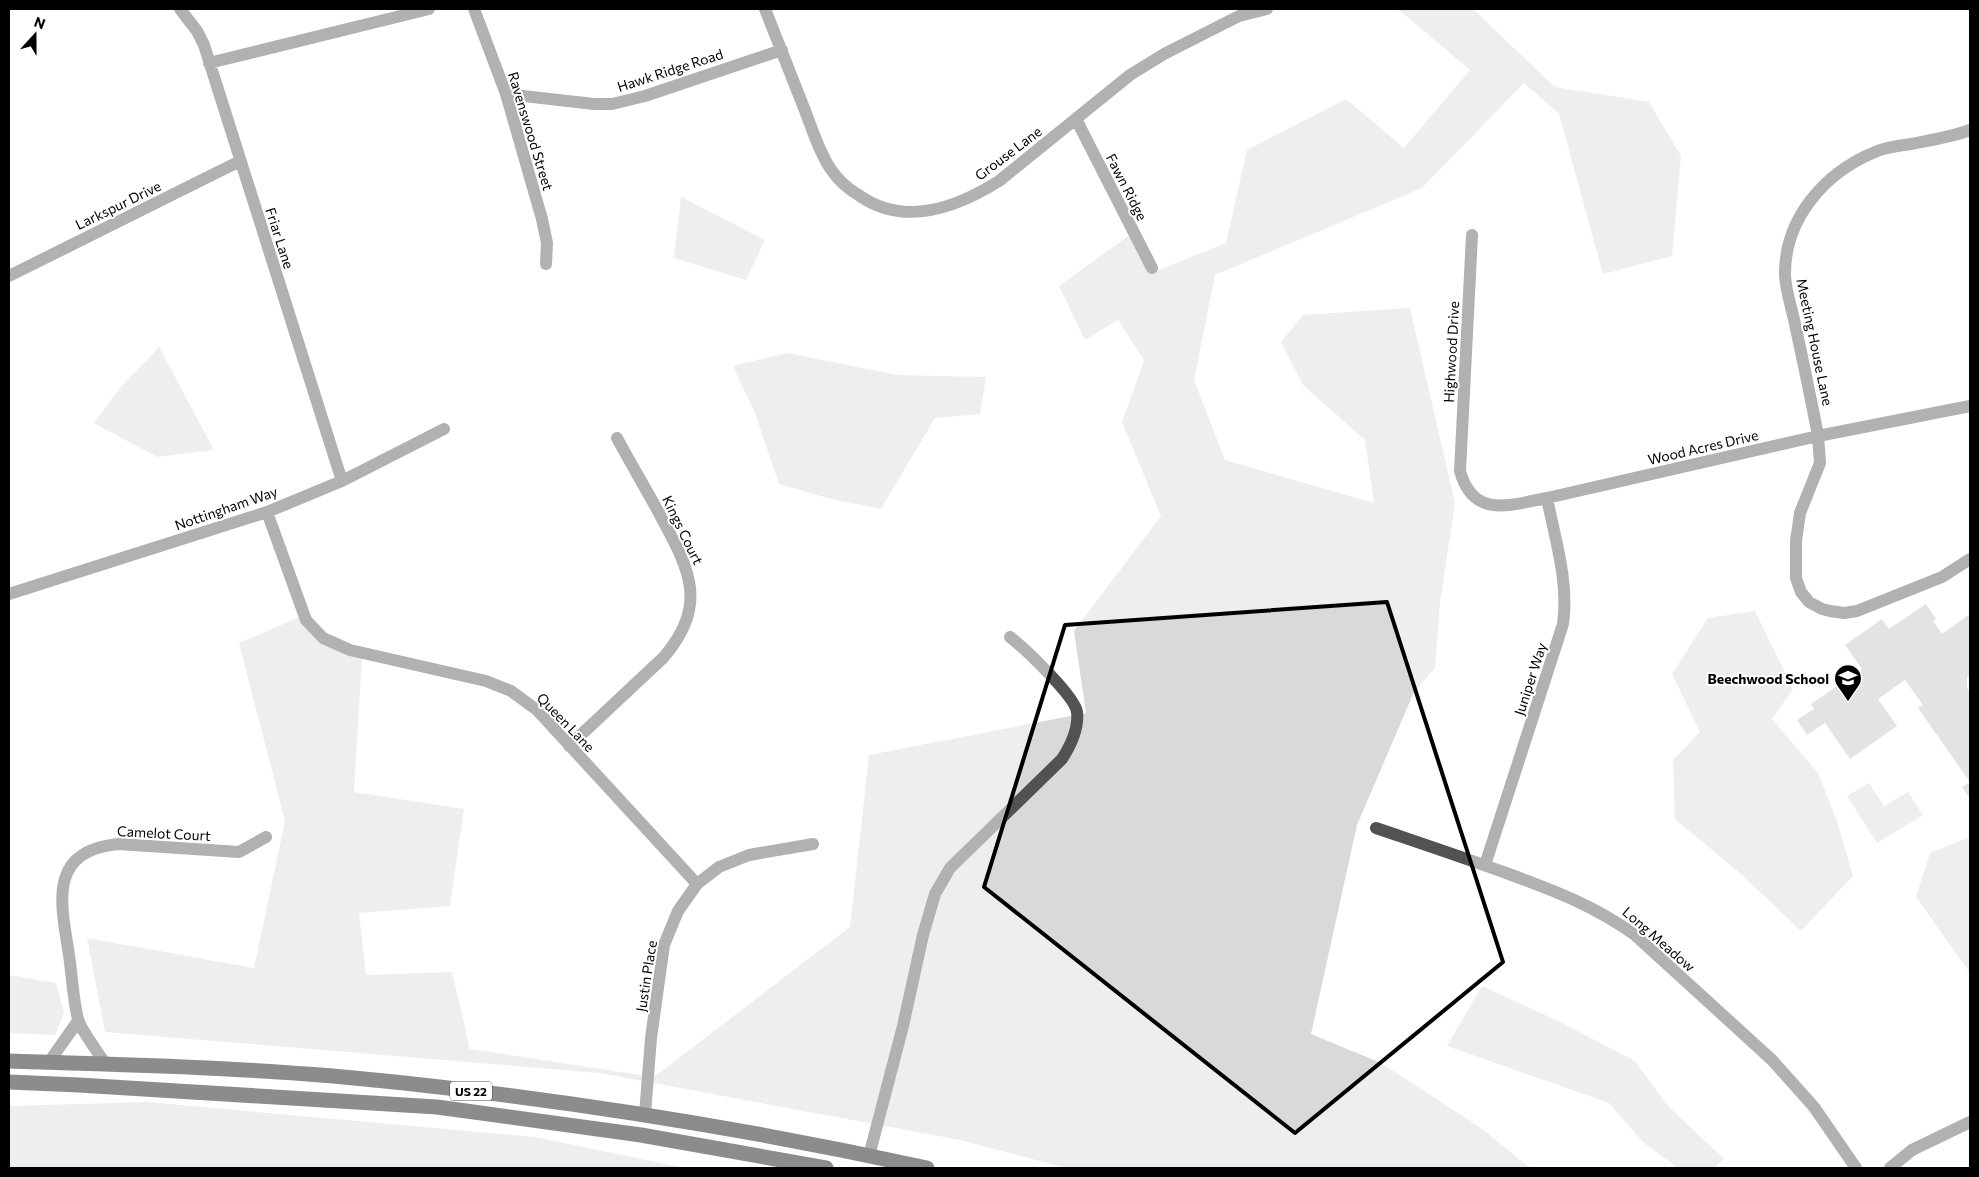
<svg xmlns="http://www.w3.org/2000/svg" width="1979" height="1177" viewBox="0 0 1979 1177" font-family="Commissioner,sans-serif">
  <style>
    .green { fill: #d9d9d9 }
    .building { fill: #c2c2c2 }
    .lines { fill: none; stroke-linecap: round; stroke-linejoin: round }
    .minor { stroke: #525252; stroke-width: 12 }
    .highway { stroke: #000; stroke-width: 15 }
    .marked { fill: none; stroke: #000; stroke-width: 4; stroke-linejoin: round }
    .labels { text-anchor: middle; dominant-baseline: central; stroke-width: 4; stroke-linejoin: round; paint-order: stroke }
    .shield { fill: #fff; stroke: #4c4c4c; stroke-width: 1 }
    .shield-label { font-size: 12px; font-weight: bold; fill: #000 }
    .street-label { font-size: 14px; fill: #000; stroke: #fff }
    .poi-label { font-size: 14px; font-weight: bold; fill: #000; stroke: #fff; text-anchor: end }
  </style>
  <rect width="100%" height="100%" fill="#fff"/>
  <path class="green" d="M1398,9H1473L1555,87L1649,102L1681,156L1672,256L1603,274L1559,114L1524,83L1422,188L1215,275L1194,380L1225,460L1374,503L1365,440L1303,385L1281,342L1303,315L1410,308L1455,503L1440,602L1435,668L1414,692L1357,825L1311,1034L1381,1063L1481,1128L1530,1168H1066L960,1140L599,1073L105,1032L87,938L254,968L285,821L239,643L309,613L328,641L362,658L354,792L464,809L450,906L359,913L366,975L452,972L470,1049L654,1077L850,927L869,755L1086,713L1074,631L1161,516L1122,422L1144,360L1118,320L1085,340L1059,286L1131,234L1149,274L1226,243L1247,150L1346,99L1404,148L1470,70Z
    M681,197L765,240L746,280L674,258Z
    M159,347L214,450L157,457L94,423L120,388Z
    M787,353L897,375L986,377L980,414L935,418L881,509L831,499L779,484L755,413L733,366Z
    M1755,611L1793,689L1772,719L1818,773L1837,821L1853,876L1801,931L1742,875L1675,819L1673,760L1700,732L1672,674L1708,618Z
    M1869,783L1884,806L1908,792L1923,815L1877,843L1847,796Z
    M1970,837V973L1916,897L1930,853Z
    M9,975L56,983L64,1013L55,1035L9,1033Z
    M1482,986L1558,1021L1635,1061L1667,1105L1724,1159L1714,1168H1678L1644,1143L1609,1103L1447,1046Z
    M147,1102L535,1137L685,1168H9V1106Z"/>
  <path class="building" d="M1926,604L1936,619L1933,621L1942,634L1970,614V677H1967V688L1970,692V799L1962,787L1970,782L1918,708L1923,705L1905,680L1878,699L1897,726L1850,759L1825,723L1807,735L1797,720L1814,709L1811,704L1862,669L1845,645L1882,619L1889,629Z"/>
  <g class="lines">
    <path class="minor" d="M180,9L197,31L204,45L342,481
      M474,9L506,94L542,219L547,243L546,264
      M765,9C778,42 791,75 804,108C812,128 818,150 830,168C837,179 848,189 860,196C905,227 956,208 999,181L1130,75L1164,54L1239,16L1267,9
      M209,63L429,9
      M506,94L594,104H612L645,96L782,50
      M1076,119L1152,268
      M1970,130C1951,137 1932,140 1911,144C1899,146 1886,147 1875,152C1824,173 1784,219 1785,276C1786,292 1792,309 1795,324C1803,361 1811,398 1818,436L1820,463L1800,513L1796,541V578L1801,592L1809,602L1822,609L1830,611L1844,613L1857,611L1942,577L1970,559
      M1472,235L1460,471C1473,519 1510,505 1547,498L1818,436L1970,406
      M9,276L240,161
      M267,512L306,620L323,638L350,650L486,681L511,691L537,710L697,884
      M9,594L267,512L342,481L444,429
      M569,746L664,657C709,603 689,569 660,515C646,489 631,464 617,438
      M1376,828C1420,843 1465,858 1509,874C1555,891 1595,906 1635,935L1772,1060L1814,1107L1856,1168
      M1485,865L1563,624C1569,582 1555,539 1547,498
      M49,1062L78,1021
      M106,1065C99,1053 81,1031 78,1019C73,999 72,976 69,955C61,904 47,851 118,844L239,852L266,837
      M645,1114L651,1038L664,945L678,911L697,884L719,867L749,855L813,844
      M869,1156L903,1026L923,935L935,894L950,868L1062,759C1071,745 1079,729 1077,712C1075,696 1024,648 1010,637
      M1890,1168L1912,1150L1970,1122"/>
    <path class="highway" d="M9,1061C140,1065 273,1068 404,1083C580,1102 754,1130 927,1168
      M9,1082L79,1085L437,1107L641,1135L826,1168"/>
  </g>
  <path d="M0 0H1979V1177H0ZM1387,602L1503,962L1295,1133L984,887L1065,625Z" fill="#fff" fill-opacity=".55" fill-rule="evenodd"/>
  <path class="marked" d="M1387,602L1503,962L1295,1133L984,887L1065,625Z"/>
  <defs>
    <g id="school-pin" transform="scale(1.4375)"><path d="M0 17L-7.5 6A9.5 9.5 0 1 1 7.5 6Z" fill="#000" stroke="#fff"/><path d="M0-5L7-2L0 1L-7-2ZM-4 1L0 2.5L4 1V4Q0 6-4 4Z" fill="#fff"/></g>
  </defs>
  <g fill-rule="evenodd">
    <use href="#school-pin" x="1848" y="678"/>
  </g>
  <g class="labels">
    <rect class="shield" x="450" y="1081.5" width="42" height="19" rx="4"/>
    <g class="shield-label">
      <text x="471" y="1091">US 22</text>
    </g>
    <g class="street-label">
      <text transform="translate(670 70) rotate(-18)">Hawk Ridge Road</text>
      <text transform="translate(531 131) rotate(73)">Ravenswood Street</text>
      <text transform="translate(1008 153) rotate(-37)">Grouse Lane</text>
      <text transform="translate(1127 187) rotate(63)">Fawn Ridge</text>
      <text transform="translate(118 205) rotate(-26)">Larkspur Drive</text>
      <text transform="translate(280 238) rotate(72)">Friar Lane</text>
      <text transform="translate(1815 342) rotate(78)">Meeting House Lane</text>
      <text transform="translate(1451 352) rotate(-87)">Highwood Drive</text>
      <text transform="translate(1703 447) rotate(-13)">Wood Acres Drive</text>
      <text transform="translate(226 508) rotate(-19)">Nottingham Way</text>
      <text transform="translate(683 530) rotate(64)">Kings Court</text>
      <text transform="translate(1530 679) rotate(-72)">Juniper Way</text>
      <text transform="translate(566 722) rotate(46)">Queen Lane</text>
      <text transform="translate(164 833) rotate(3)">Camelot Court</text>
      <text transform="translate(1659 939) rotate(41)">Long Meadow</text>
      <text transform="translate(646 976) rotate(-81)">Justin Place</text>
    </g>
    <g class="poi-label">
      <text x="1829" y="678">Beechwood School</text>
    </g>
  </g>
  <rect width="1979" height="1177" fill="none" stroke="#000000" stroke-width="20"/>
  <g transform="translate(35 35) rotate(21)" stroke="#ffffff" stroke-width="4" paint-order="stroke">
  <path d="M0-4L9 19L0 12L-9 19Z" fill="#000000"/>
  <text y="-8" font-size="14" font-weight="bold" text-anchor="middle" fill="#000000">N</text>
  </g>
</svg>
